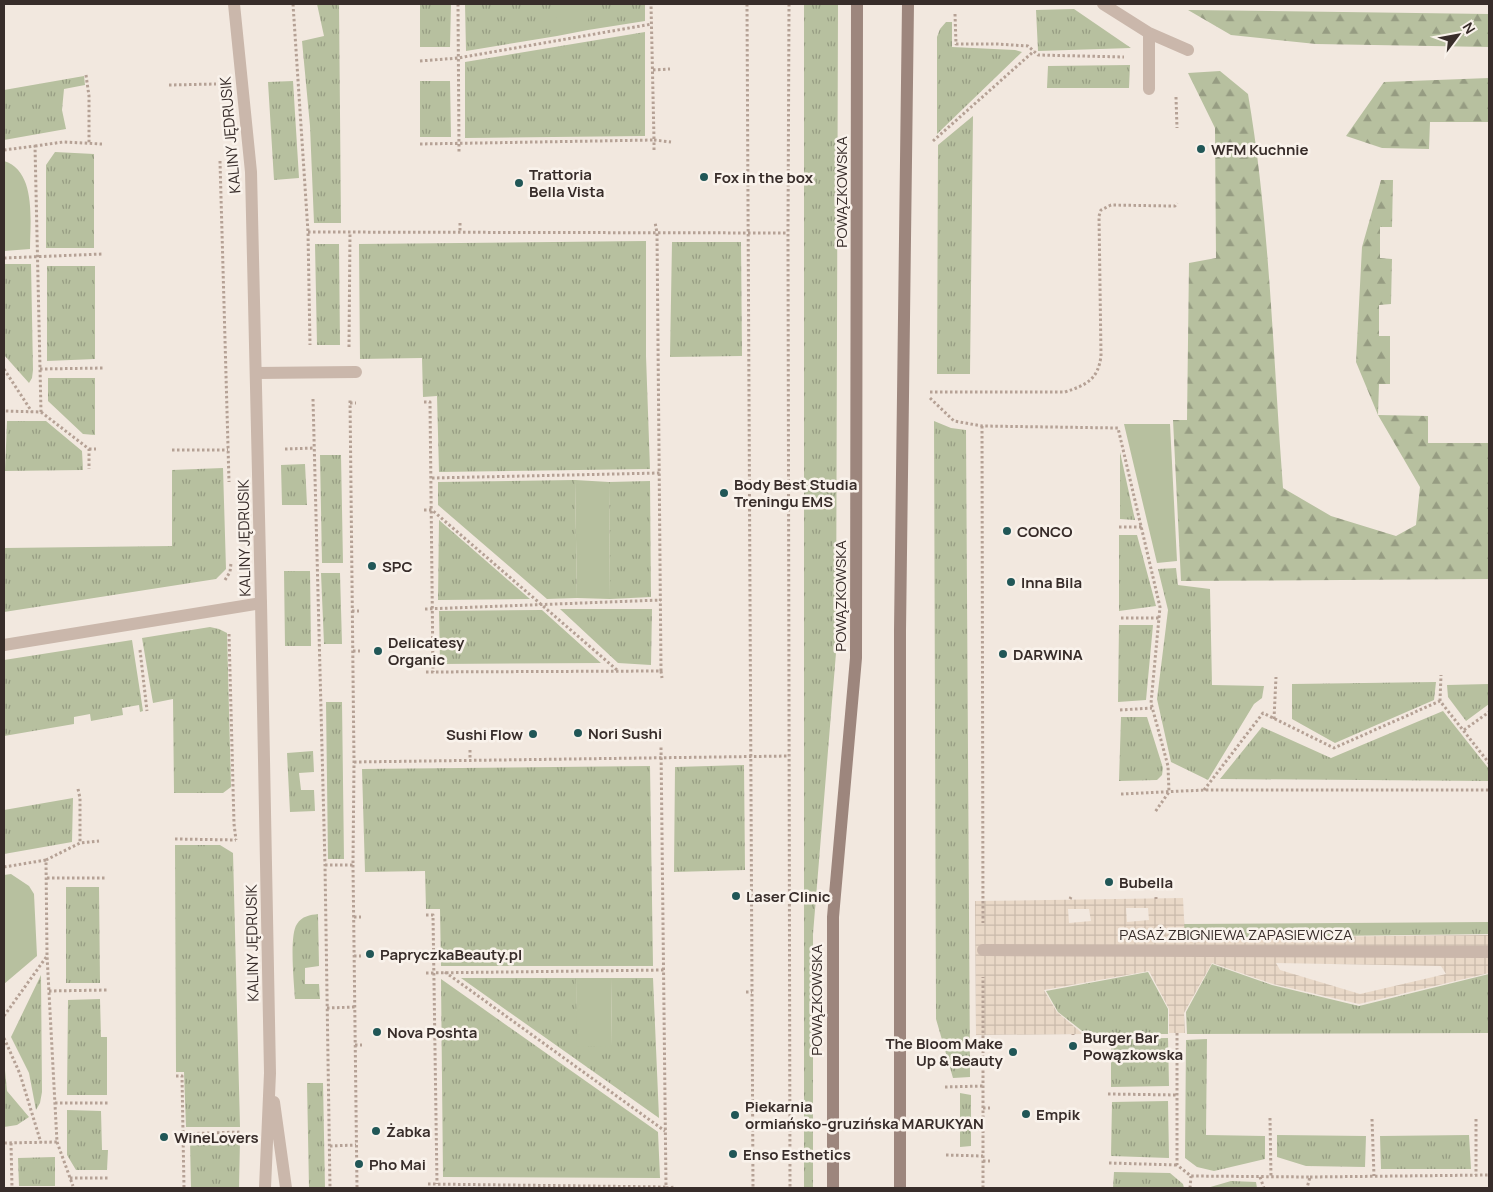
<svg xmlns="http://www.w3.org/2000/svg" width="1493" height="1192" viewBox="0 0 1493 1192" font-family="Manrope,sans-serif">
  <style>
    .grass { fill: url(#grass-tufts) }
    .forest { fill: url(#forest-firs) }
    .green { fill: #b7c09f }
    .plaza { fill: url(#plaza-grid); fill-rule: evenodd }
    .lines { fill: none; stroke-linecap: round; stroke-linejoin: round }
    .path { stroke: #b5a195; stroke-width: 3; stroke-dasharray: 2.5 2.5; stroke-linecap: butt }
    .lane { stroke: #cab7ab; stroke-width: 12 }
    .street { stroke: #cab7ab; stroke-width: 12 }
    .secondary { stroke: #9d867d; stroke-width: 12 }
    .poi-dot { fill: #215757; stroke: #f9f2eb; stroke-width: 2 }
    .labels { text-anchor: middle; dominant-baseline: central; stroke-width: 5; stroke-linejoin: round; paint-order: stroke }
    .street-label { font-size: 15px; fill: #382d2a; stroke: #f9f2eb }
    .poi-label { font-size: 15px; font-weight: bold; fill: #382d2a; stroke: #f9f2eb; text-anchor: start }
  </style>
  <defs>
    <pattern id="grass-tufts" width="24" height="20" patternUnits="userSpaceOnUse" patternTransform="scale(1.25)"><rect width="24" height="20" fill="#b7c09f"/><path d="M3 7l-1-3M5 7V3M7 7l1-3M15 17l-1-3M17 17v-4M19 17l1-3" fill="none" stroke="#969c82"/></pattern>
    <pattern id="forest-firs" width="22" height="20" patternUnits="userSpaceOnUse" patternTransform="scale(1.25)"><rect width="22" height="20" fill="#b7c09f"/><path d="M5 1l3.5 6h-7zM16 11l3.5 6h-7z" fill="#969c82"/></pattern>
    <pattern id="plaza-grid" width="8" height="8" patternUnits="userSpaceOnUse" patternTransform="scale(1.25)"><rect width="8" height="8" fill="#e9d8c7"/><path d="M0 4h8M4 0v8" fill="none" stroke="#c9baab"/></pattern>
  </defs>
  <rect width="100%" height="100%" fill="#f2e8df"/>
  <path class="grass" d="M317,4H339L341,223H314L310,126L302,41L324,36Z
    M420,4H451L450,47H420Z
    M465,4H557V36L466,51Z
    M588,4H645V21L588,30Z
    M804,4H838L836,653L813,934V1188H804Z
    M1074,9L1131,48L1038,51L1036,10Z
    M946,22H952V47L1015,50L1022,52L937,134V37L940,29Z
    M645,32V136L465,138V62Z
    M1130,65L1129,88H1047L1048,66Z
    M84,76L85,85L64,89L62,110L66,129L4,140V90Z
    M293,81L299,178L274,180L268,82Z
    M420,81H450L451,137H420Z
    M973,116L970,374H937L938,145Z
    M55,152L94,154V248H46V165Z
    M646,241V356L650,469L439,472L437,396L423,397L422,358L360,359L359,244Z
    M672,242H741L742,356L670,357Z
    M315,244H339L340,345H317Z
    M4,264H31L33,370L32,378L29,383L4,355Z
    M47,266H95V359L47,361Z
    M48,378H95V435L83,434L48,401Z
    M7,421H46L82,451L83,470L5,471Z
    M934,421L951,428L966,430L970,1077L953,1078L936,1019Z
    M1120,452L1135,520L1120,519Z
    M320,455H341L343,563H322Z
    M305,464L307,505H282L281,465Z
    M223,468L226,569L216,579L4,612V548L172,546V470Z
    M575,480L577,598L547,599L438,505V482Z
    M650,481L651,597L610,599L609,482Z
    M439,520L530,599L438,600Z
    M1119,535H1137L1156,606L1119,611Z
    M1176,568L1178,585L1210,589L1212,685L1264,686L1262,698L1254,704L1208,780L1171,762L1157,699L1168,610L1158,569Z
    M284,571H310L311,646H285Z
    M321,573H340L342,644H324Z
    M560,609H652L651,665L618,663Z
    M542,610L601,663L440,664L439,611Z
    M1119,625H1153L1146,700L1118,702Z
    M210,627L219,629L227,633L231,787L223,793H174L173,699L153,703L142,638Z
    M132,640L143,711L140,712L139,705L122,708L123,715L91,721L90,714L74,717V724L4,736V660Z
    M1436,682L1434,700L1335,743L1292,719V684Z
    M1489,684V704L1466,721L1448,697L1447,685Z
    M326,702H342L344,859H328Z
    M1443,711L1489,769V781L1220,779L1262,727L1331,758Z
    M1121,717H1147L1163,768L1162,775L1157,780L1119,781Z
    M313,751L314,772L299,773L301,790H314L315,811L290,812L287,753Z
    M744,765L745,870L674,872L675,767Z
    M650,766L653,966H441L440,909H426L425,871L365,872L362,769Z
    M73,798L72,842L4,854V810Z
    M175,845H220L233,853L240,1127H186L184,1072H176Z
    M66,887H99L100,983H66Z
    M318,914L319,966L305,968V984H319L320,999H295C294,983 289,935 297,924C302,916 310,915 318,914Z
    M1489,922V934L1184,938V924Z
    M1212,964L1272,985L1359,1006L1489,974V1033L1187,1034L1186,1012Z
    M1148,972L1168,1009V1034H1086L1058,1012L1046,991Z
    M41,975L42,1092L40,1103L36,1110L29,1073L11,1037Z
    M461,978H576L578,1046L612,1045L611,978H653L659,1118Z
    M441,979L658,1132L660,1178L443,1177Z
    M100,999L101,1037H107V1095H67L68,1000Z
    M1168,1038L1169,1086L1111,1087V1039Z
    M1207,1039L1206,1135L1265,1136V1159L1214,1171L1197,1167L1185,1158L1186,1040Z
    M4,1060L7,1091L29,1117L17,1125L4,1127Z
    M307,1083H323L325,1188H309Z
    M960,1093L971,1095V1146L960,1147Z
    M1168,1101L1169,1158L1111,1156L1112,1102Z
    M67,1110L101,1111L102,1150H108L107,1170H76L67,1155Z
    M1277,1135L1366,1136L1365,1167L1306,1166L1277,1157Z
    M1469,1135L1471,1169H1381L1380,1136Z
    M190,1140H240L239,1188H191Z
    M55,1157V1186H19L18,1158Z
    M1114,1172L1170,1173L1183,1184L1184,1188H1113Z
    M1231,1181L1256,1182L1257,1188H1207Z"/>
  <path class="forest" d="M1188,10L1489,14V47L1316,44L1231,35Z
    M1220,71L1248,94C1270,223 1273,358 1283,488L1331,516L1396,536L1416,525L1420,487L1378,415L1356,362L1362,247L1381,180H1393L1392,227H1380V258L1392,259L1391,304L1379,305V336H1390V384H1379L1378,415L1428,416V443H1489V579L1181,581L1173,420H1187L1189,263L1216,258L1215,128L1188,73Z
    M1489,78V122H1430L1429,149L1382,148L1346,136L1384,82Z"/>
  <path class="green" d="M557,4H588V30L557,36Z
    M4,161C37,171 30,223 30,249L4,251Z
    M1124,424H1170L1177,561L1157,563Z
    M575,480L609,482L610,599L577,598Z
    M11,874L29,886L34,894L37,956L4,984V875Z
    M576,978H611L612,1046L577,1047Z"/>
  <path class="plaza" d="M1183,898L1185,938L1489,935V973L1359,1004L1273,984L1212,963L1184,1013L1185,1033H1169V1009L1149,971L1044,990L1057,1012L1083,1034L976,1035L975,901ZM1126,908H1148L1149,920L1127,922ZM1068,909H1089L1091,921L1069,923ZM1276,963L1441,966L1446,974L1360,994L1280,970Z"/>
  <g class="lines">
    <path class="path" d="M293,4L308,232L310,345
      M458,4L459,153
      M747,4L753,1188
      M789,4L788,233L790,1188
      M955,14L956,44H997L1028,46L1038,55L1124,57
      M420,61L458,58L652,24
      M653,70L670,69
      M86,75L89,96V143
      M169,85L216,84
      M1176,97L1177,128
      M933,141L1034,51
      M420,144L654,140L651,4
      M35,146L63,142L102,144
      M4,150L35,146L41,412L4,411
      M654,150V140L671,142
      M220,161L229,482
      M460,223V232
      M308,232L788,233
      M4,258L103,254
      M349,347L350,232
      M4,369L32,412
      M40,369L104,368
      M930,392H1065C1086,385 1098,380 1101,356L1099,216L1101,210L1111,205L1171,206H1175L1177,203
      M930,398L954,421L982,426L1118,428L1160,607L1151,703L1168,766L1169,792L1155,812
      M313,399L325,865L330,1188
      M424,402H430L433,672
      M350,403H356
      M41,412L89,449V469
      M982,426L983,923
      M89,449H96
      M285,449L314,448
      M172,450H228
      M432,478L660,473
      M424,510H432L617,670
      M1119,527H1142
      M225,580L230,572L231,563
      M425,609L661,600
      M352,611H359
      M1121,618H1159
      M229,634L234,824L236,840
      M140,650L147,711
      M353,651H360
      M661,671L662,678
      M426,672L661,671L657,233L655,222
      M1440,701L1441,675
      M1120,710L1152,708
      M1274,719L1276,677
      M1464,730L1489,712
      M470,750V760
      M354,762L789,756
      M78,789L80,798V843
      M1204,790L1263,713L1334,748L1440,701L1489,763
      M1121,794L1204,790H1489
      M175,839L236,840
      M46,860L80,843L99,841
      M325,865H353L354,762L350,399
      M353,865L357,1188
      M4,867L46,860L47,955L57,1142L4,1143
      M47,878H107
      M745,896H752
      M1156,897V899
      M1070,899L1071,897
      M426,915H433L437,1184
      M354,917H361
      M354,956H361
      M445,972L665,1131
      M426,973L664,970
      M49,991L108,990
      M746,992H752
      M327,1008L355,1007
      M4,1016L47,956
      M1177,1033V1165L1191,1176L1310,1177L1307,1188
      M1073,1034V1035
      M4,1038L20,1074L41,1143
      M355,1045H362
      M176,1076H182L184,1188
      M945,1087L983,1086
      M1108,1094L1177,1095
      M55,1103H109
      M983,1108H990
      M1270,1118L1271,1177
      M1372,1119L1374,1176
      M1476,1119V1175
      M177,1134L241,1132
      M57,1142L73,1186
      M11,1143L12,1188
      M330,1146L356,1145
      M946,1155L983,1156
      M983,1161H990
      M1109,1163L1177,1165
      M1260,1177L1264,1188
      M1310,1177L1489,1175
      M70,1178H110
      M428,1184L666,1187L661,747
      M666,1188L676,1187
      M983,1188V977
      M1190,1188L1191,1176"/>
    <path class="lane" d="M1103,4L1149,33L1188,50
      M1149,33V89
      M256,373L356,372
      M4,645L261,603"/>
    <path class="street" d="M234,4L251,172L261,603L270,1073L265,1188
      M983,950L1489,952
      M274,1102L286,1188"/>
    <path class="secondary" d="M833,1188V917L856,658L857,4
      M900,1188V631L908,4"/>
  </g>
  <g class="poi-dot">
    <circle cx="1201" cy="149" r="5"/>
    <circle cx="704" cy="177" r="5"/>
    <circle cx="519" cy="183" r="5"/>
    <circle cx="724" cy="493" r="5"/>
    <circle cx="1007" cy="531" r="5"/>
    <circle cx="372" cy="566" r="5"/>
    <circle cx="1011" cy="582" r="5"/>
    <circle cx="378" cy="651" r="5"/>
    <circle cx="1003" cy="654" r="5"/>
    <circle cx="578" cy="733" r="5"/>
    <circle cx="533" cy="734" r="5"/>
    <circle cx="1109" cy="882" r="5"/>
    <circle cx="736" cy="896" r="5"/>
    <circle cx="370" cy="954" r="5"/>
    <circle cx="377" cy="1032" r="5"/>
    <circle cx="1073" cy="1046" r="5"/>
    <circle cx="1013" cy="1052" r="5"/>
    <circle cx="1026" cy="1114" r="5"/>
    <circle cx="735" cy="1115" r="5"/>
    <circle cx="376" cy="1131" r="5"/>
    <circle cx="164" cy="1137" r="5"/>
    <circle cx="733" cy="1154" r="5"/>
    <circle cx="359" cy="1164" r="5"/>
  </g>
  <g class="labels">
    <g class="street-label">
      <text transform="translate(230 135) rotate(-95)">KALINY JĘDRUSIK</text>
      <text transform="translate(841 192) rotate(-90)">POWĄZKOWSKA</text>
      <text transform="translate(244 538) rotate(-91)">KALINY JĘDRUSIK</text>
      <text transform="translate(840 596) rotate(-90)">POWĄZKOWSKA</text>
      <text x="1236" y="934">PASAŻ ZBIGNIEWA ZAPASIEWICZA</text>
      <text transform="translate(252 943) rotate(-91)">KALINY JĘDRUSIK</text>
      <text transform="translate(816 1000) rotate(-90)">POWĄZKOWSKA</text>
    </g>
    <g class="poi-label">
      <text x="1211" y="149">WFM Kuchnie</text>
      <text x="529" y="174">Trattoria<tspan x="529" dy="17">Bella Vista</tspan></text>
      <text x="714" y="177">Fox in the box</text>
      <text x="734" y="484">Body Best Studia<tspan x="734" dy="17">Treningu EMS</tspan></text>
      <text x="1017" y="531">CONCO</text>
      <text x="382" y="566">SPC</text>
      <text x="1021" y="582">Inna Bila</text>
      <text x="388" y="642">Delicatesy<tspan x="388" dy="17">Organic</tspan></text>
      <text x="1013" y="654">DARWINA</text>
      <text x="588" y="733">Nori Sushi</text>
      <text x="523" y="734" text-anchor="end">Sushi Flow</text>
      <text x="1119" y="882">Bubella</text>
      <text x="746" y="896">Laser Clinic</text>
      <text x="380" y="954">PapryczkaBeauty.pl</text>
      <text x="387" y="1032">Nova Poshta</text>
      <text x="1083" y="1037">Burger Bar<tspan x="1083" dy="17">Powązkowska</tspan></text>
      <text x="1003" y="1043" text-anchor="end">The Bloom Make<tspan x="1003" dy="17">Up &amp; Beauty</tspan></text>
      <text x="745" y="1106">Piekarnia<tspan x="745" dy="17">ormiańsko-gruzińska MARUKYAN</tspan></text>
      <text x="1036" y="1114">Empik</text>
      <text x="386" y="1131">Żabka</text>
      <text x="174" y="1137">WineLovers</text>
      <text x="743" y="1154">Enso Esthetics</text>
      <text x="369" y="1164">Pho Mai</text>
    </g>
  </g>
  <rect width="1493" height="1192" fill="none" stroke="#382d2a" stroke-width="10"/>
  <g transform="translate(1458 35) rotate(58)" stroke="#f9f2eb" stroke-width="4" paint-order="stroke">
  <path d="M0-4L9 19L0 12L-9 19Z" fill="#382d2a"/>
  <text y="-8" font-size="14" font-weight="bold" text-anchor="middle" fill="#382d2a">N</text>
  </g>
</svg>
